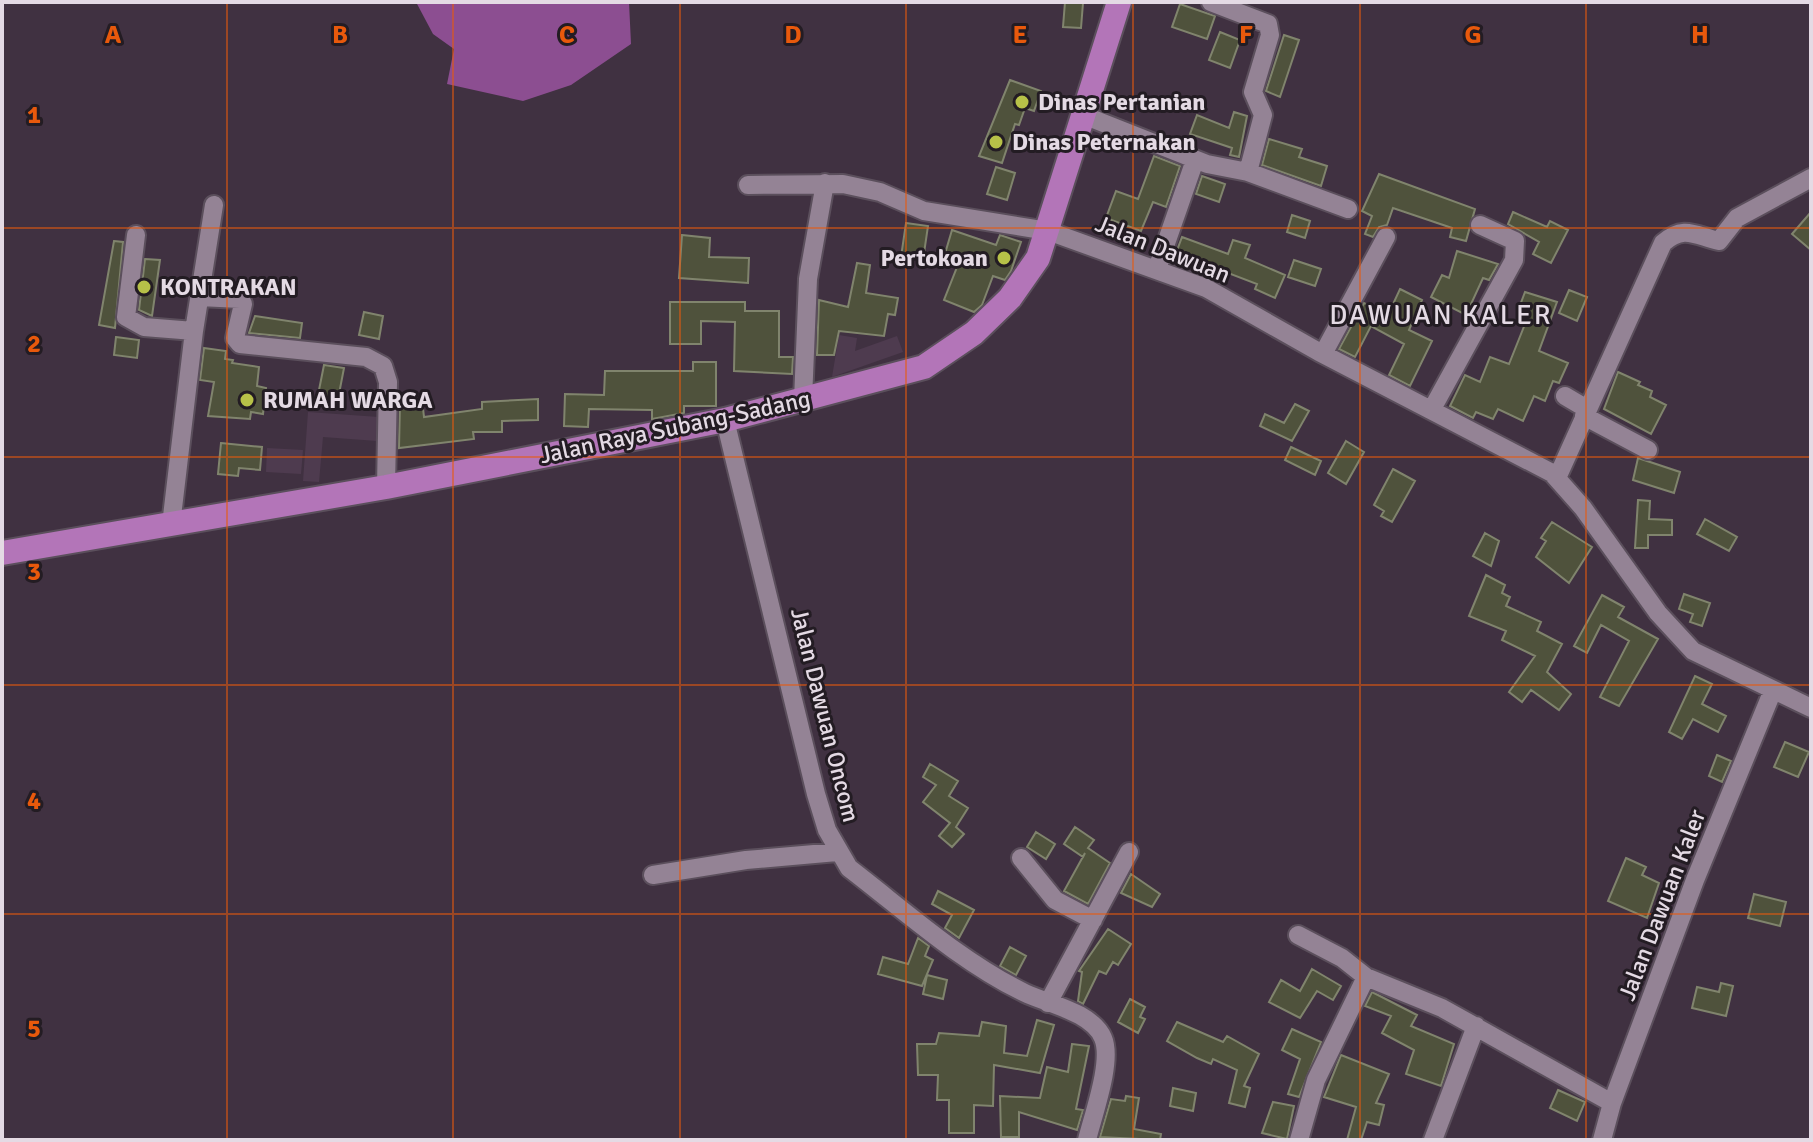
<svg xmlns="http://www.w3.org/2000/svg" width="1813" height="1142" viewBox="0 0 1813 1142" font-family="Signika,sans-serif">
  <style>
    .built { fill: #4e3b4f }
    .water { fill: #8c4e91 }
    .building { fill: #4f523c; stroke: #80846d; stroke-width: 2 }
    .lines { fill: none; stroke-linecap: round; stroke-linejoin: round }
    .street-casing { stroke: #5b4f5c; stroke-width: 22 }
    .primary-casing { stroke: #5b4f5c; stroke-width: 28 }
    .street { stroke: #948395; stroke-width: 18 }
    .primary { stroke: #b375b8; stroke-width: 24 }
    .grid { fill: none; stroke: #e8590c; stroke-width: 2; stroke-opacity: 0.55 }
    .poi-dot { fill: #b7c148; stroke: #231c23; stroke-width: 3 }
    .labels { text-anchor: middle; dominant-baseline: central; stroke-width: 6; stroke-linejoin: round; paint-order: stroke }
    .poi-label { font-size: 24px; font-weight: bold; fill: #e4dae4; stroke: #231c23; text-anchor: start }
    .street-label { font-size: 24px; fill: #e4dae4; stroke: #231c23 }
    .quarter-label { font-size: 28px; letter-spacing: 2px; fill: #e4dae4; stroke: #231c23 }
    .grid-label { font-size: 26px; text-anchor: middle; font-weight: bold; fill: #e8590c; stroke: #231c23; stroke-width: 6; stroke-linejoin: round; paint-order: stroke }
  </style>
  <rect width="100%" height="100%" fill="#403141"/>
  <path class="built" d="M839,335L857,338L855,351L897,336L903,352L832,377Z
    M308,412L379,417L377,441L323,437L319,482L303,481Z
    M267,448L303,450L301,474L266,472Z"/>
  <path class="water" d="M416,2H629L631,44L571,85L523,101L447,84L454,49L433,34Z"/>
  <path class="building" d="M1065,2L1083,3L1081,28L1063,27Z
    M1180,4L1215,16L1207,39L1172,27Z
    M1220,32L1240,40L1230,68L1209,60Z
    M1284,35L1299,40L1280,97L1266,91Z
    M1010,80L1041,91L1034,111L1025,108L1019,125L1015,124L1002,163L979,156Z
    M1234,112L1247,116L1239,157L1230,155L1232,148L1190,134L1197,115L1229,128Z
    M1269,139L1302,149L1299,157L1327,166L1321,186L1262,165Z
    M1154,156L1180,166L1166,207L1153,202L1141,231L1106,218L1116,191L1138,199Z
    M996,167L1015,173L1007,200L987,194Z
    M1379,174L1475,209L1466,241L1450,237L1452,228L1393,208L1387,225L1379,227L1373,237L1365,234L1372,216L1362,211Z
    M1202,176L1225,184L1219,202L1196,194Z
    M1513,212L1547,227L1550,221L1568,230L1551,263L1533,254L1539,242L1508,224Z
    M1811,212V250L1792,234Z
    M1292,215L1310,221L1305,238L1287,232Z
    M906,223L928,226L923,260L901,257Z
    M952,230L996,245L1000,235L1021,242L1011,271L1005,280L993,276L982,305L974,312L944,300L959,262L944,257Z
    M682,235L710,238L709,257L749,258L748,283L679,278Z
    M1182,237L1228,254L1233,240L1250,245L1245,258L1285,275L1275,298L1255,289L1257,284L1176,253Z
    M114,241L123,242L115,328L99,325Z
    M1457,251L1498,264L1489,280L1483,278L1466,315L1431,297L1442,275L1449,278Z
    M145,259L160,260L152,316L139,310Z
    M1294,260L1321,269L1315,286L1288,277Z
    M857,263L870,265L866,293L898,298L895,315L888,314L884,336L839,331L834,355H817L819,300L848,307Z
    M1400,289L1422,300L1409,330L1432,341L1410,386L1389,375L1404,344L1371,326L1355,357L1339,349L1364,303L1388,315Z
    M1569,290L1587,297L1577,321L1559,313Z
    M1525,292L1557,302L1539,351L1568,363L1559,383L1553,381L1545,401L1534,396L1523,421L1498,409L1493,419L1476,412L1473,418L1450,406L1465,375L1480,382L1490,357L1509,364L1525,324L1527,311L1519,308Z
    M670,302H745V311H779V357H793L792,374L734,371L735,322L701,321V344H670Z
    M364,312L383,316L379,339L359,335Z
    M255,316L302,323L300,338L249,333Z
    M116,337L139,340L137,358L114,355Z
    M204,348L226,351L225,359L233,360L232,363L259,367L257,386L266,388L263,414L251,412L250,419L208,416L214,382L200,380Z
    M693,362H716V406H684V413L652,419V410L589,409L588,427L564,426L565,394L604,395L605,371H693Z
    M324,365L344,368L338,399L318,395Z
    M1618,372L1640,382L1638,385L1652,391L1650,397L1666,405L1651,434L1604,409Z
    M422,399L424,417L482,409V402L538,399V420L502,421V432H473L474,439L399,448L400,403Z
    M1295,404L1309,411L1292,441L1260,426L1265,414L1284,423Z
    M1346,441L1364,452L1346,484L1328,473Z
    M221,443L262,447L260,470L239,468L238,476L218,474Z
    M1291,447L1321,461L1315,475L1285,460Z
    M1638,458L1680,472L1674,493L1633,480Z
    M1393,469L1415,481L1392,522L1381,516L1384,511L1374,505Z
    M1638,500L1650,501L1649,519L1672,520V535H1648V548H1635Z
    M1705,519L1737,537L1729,551L1697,534Z
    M1552,522L1592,547L1569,583L1536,557L1546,541L1541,538Z
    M1485,533L1499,541L1491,566L1473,556Z
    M1486,575L1505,585L1502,593L1510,597L1506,606L1541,622L1537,631L1562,644L1547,672L1571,694L1559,710L1531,690L1522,702L1509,692L1535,656L1502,640L1506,631L1469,616Z
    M1684,594L1710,603L1702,626L1690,622L1693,614L1679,609Z
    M1602,595L1624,607L1618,617L1658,639L1619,706L1600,697L1629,641L1601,625L1587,653L1574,646Z
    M1695,676L1712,684L1702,704L1726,716L1718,732L1693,719L1682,739L1669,732Z
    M1785,742L1809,752L1798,777L1774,767Z
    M1717,755L1731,761L1722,782L1709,776Z
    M930,764L958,781L949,796L968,808L956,827L964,834L952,847L939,836L950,823L923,802L936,785L923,777Z
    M1075,827L1094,840L1088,848L1110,863L1088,904L1064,891L1085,853L1083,857L1064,844Z
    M1036,832L1055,844L1046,859L1027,847Z
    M1626,858L1646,867L1642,875L1659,883L1647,918L1608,901Z
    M1131,874L1160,894L1152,907L1121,893Z
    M938,891L974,910L959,938L945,928L952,915L932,904Z
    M1754,894L1786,902L1780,926L1748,918Z
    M1108,929L1131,944L1118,965L1113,962L1106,974L1099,971L1083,1004L1078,1001L1082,972L1079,971Z
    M918,938L929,946L925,956L933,960L922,986L878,974L883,957L908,964Z
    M1010,947L1026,956L1016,975L1000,966Z
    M1312,969L1341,986L1333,1000L1317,991L1300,1018L1269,1002L1281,980L1300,991Z
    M927,975L947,980L943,999L923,994Z
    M1721,983L1733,986L1726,1016L1692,1008L1697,987L1719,992Z
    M1372,992L1417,1015L1411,1026L1454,1044L1441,1086L1406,1074L1414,1050L1382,1033L1391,1016L1365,1006Z
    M1130,999L1145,1007L1140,1017L1145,1019L1138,1033L1118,1022Z
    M1037,1020L1054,1025L1040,1073L994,1065L993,1106L974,1105V1133H949V1100H937L938,1075H918L917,1044H936L939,1033L979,1036L982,1022L1006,1026L1004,1053L1027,1056Z
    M1177,1022L1223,1042L1227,1036L1259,1054L1244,1086L1250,1088L1245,1107L1229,1103L1237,1070L1213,1059L1211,1064L1197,1058L1167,1041Z
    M1292,1029L1321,1042L1299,1097L1288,1094L1300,1059L1282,1050Z
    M1072,1044L1089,1046L1076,1109L1083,1110L1077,1130L1019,1112V1137H1001L1000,1096L1040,1098L1047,1067L1068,1072Z
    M1341,1055L1389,1074L1376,1103L1384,1105L1379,1125L1367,1122L1361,1140H1347L1356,1107L1324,1097Z
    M1173,1088L1196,1093L1193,1111L1170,1106Z
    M1558,1090L1585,1102L1577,1121L1550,1108Z
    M1126,1096L1139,1098L1134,1129L1161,1134L1160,1140L1100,1137L1111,1099L1125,1101Z
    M1273,1102L1294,1106L1287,1139L1262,1133Z"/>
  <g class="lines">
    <g class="street-casing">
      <path id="street" d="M1211,2L1268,24L1270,35L1253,92L1263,115L1248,172
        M1083,115L1207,164L1248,172L1348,209
        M748,185L843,184L880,192L924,211L1048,231L1206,288L1319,352L1552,473L1583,508L1658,613L1693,651L1811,708
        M136,235L126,317L144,327L194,331
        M1157,269L1195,160
        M200,297L240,299L243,304L235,338L240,344L366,357L383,366L388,382L386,487
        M1323,354L1386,237
        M1565,396L1587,409
        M803,400L808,279L825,183
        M1432,409L1514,260L1515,241L1480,225
        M1584,416L1648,450
        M725,420L816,794L827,830L849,868C905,911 961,962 1025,993C1048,1004 1092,1012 1103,1038C1113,1061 1093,1115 1087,1140
        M1557,478L1663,243C1684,224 1696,236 1719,241L1737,218L1811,178
        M171,525L194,331L214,205
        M1021,858L1055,900L1093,920
        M653,875L746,860L837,852
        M1298,935L1342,958L1366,977L1442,1008L1612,1103
        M1048,1003L1129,852
        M1299,1140L1316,1080L1366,977
        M1433,1140L1476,1026
        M1602,1140L1612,1103L1695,880L1773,690"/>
    </g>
    <g class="primary-casing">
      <path id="primary" d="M2,553L386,487L725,420L924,367L974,333L1010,298L1038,258L1119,2"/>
    </g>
    <use href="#street" class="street"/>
    <use href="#primary" class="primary"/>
  </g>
  <path class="grid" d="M227,2V1140M453,2V1140M680,2V1140M906,2V1140M1133,2V1140M1360,2V1140M1586,2V1140M2,228H1811M2,457H1811M2,685H1811M2,914H1811"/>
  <g class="poi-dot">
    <circle cx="1022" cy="102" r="8"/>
    <circle cx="996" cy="142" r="8"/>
    <circle cx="1004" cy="258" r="8"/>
    <circle cx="144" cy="287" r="8"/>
    <circle cx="247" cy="400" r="8"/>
  </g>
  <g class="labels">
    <g class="poi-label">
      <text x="1038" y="102">Dinas Pertanian</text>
      <text x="1012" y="142">Dinas Peternakan</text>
      <text x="988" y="258" text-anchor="end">Pertokoan</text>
      <text x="160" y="287">KONTRAKAN</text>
      <text x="263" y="400">RUMAH WARGA</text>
    </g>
    <g class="street-label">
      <text transform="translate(1163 249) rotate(22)">Jalan Dawuan</text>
      <text transform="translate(675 427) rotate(-12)">Jalan Raya Subang-Sadang</text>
      <text transform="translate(825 715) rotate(76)">Jalan Dawuan Oncom</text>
      <text transform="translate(1662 905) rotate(-69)">Jalan Dawuan Kaler</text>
    </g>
    <g class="quarter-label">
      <text x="1441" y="315">DAWUAN KALER</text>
    </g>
  </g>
  <g class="grid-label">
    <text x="113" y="43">A</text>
    <text x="340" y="43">B</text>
    <text x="567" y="43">C</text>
    <text x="793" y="43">D</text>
    <text x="1020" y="43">E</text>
    <text x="1246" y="43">F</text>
    <text x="1473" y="43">G</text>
    <text x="1700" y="43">H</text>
    <text x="34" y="123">1</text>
    <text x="34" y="352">2</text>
    <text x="34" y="580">3</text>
    <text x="34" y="809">4</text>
    <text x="34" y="1037">5</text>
  </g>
  <rect width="1813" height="1142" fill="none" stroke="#e4dae4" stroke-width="8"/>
</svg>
